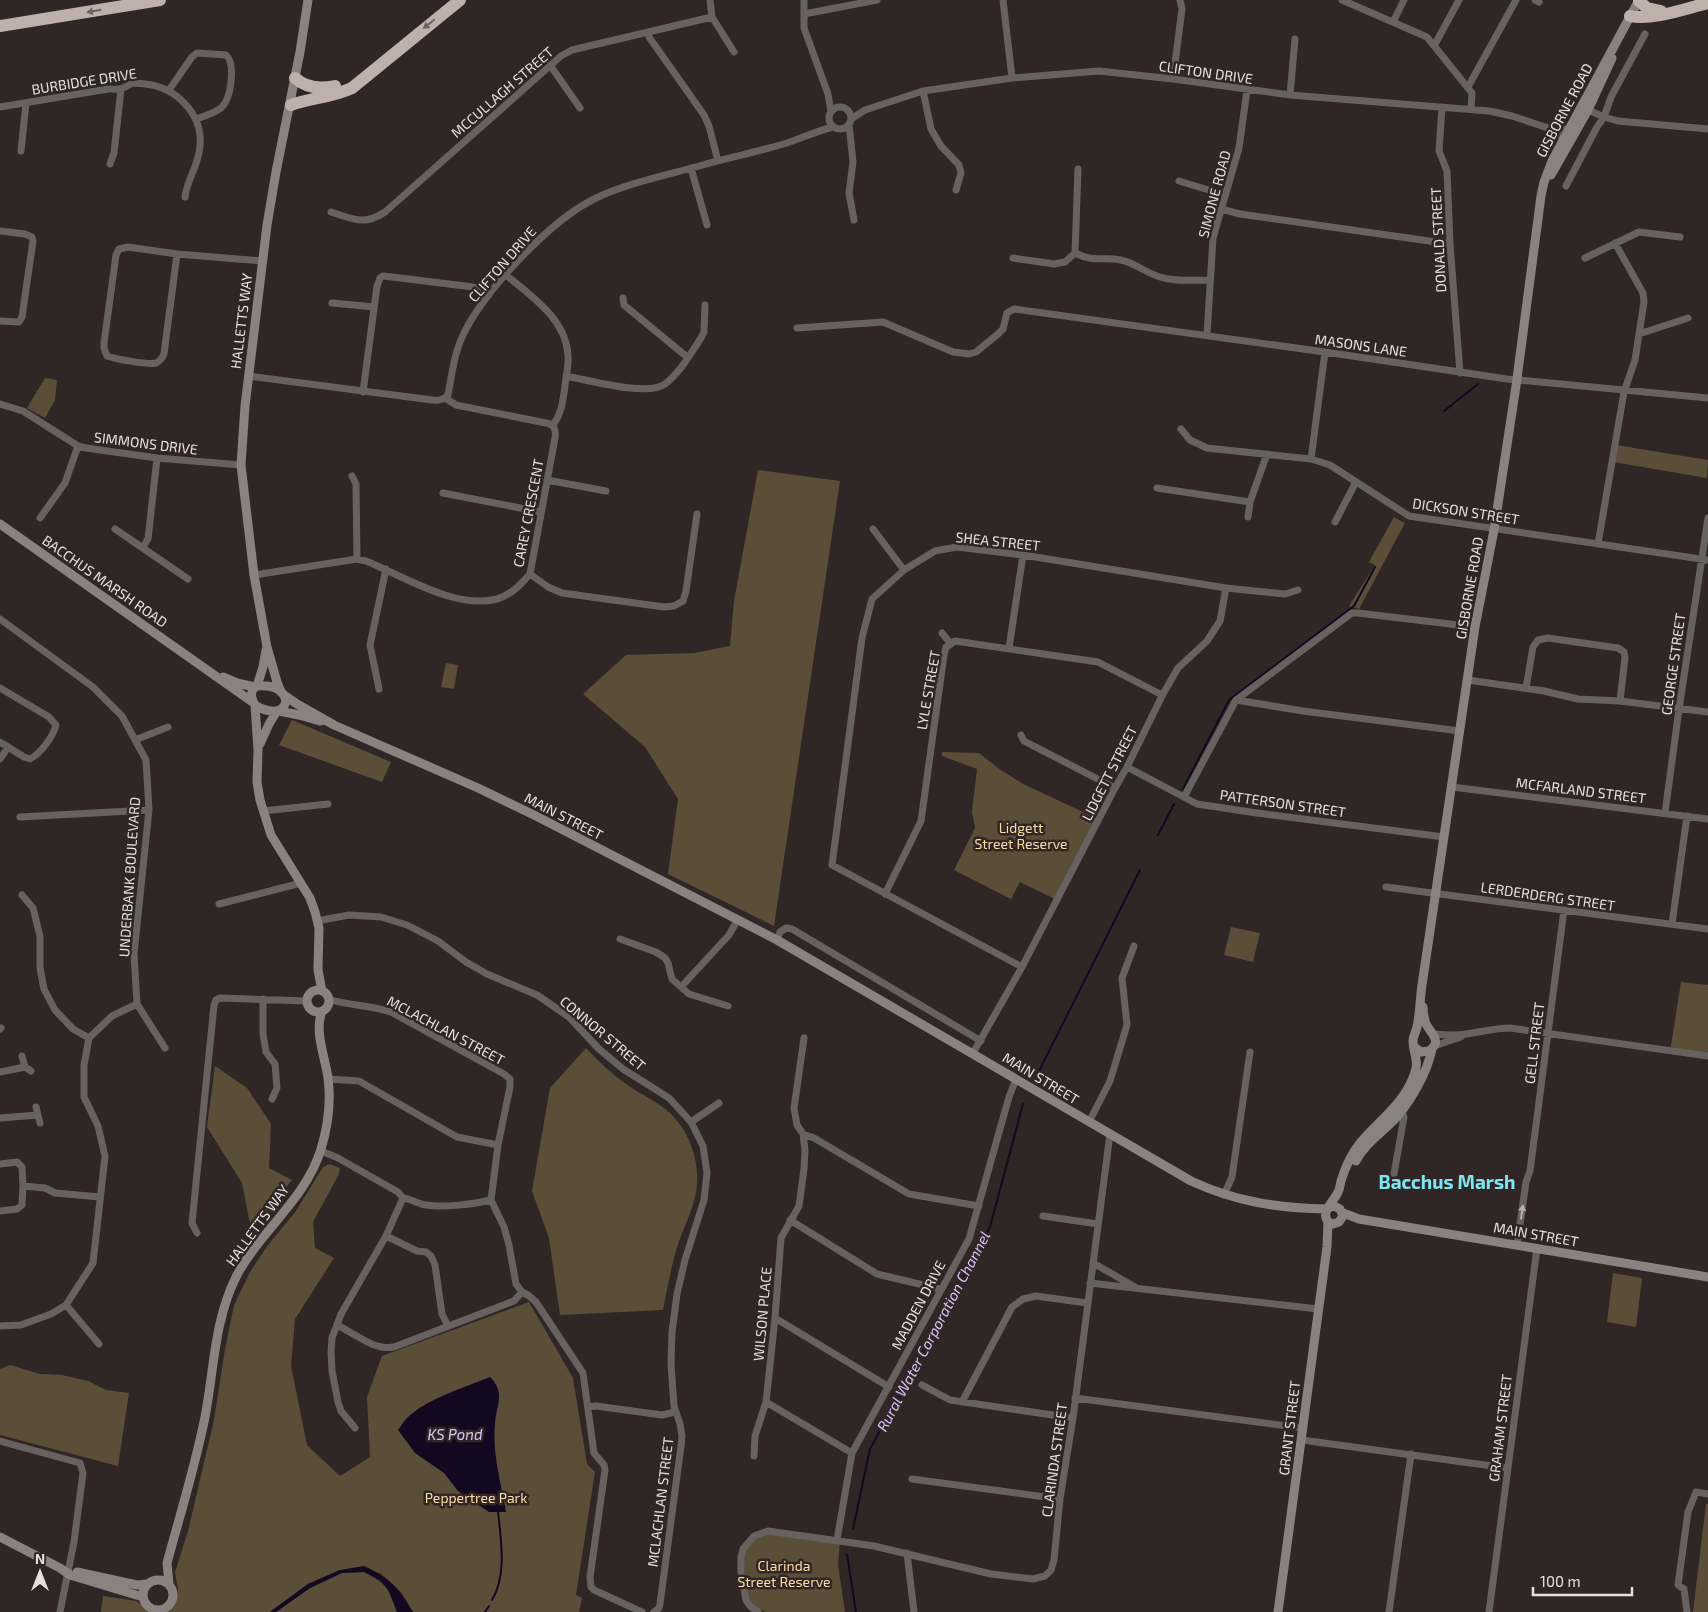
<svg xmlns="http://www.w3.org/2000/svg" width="1708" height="1612" viewBox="0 0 1708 1612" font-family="'Exo 2',sans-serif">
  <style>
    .green { fill: #5a4e38 }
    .water { fill: #140820 }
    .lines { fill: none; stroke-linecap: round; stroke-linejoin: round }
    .stream { stroke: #140820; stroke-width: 2 }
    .street { stroke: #67625f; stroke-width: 7 }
    .secondary { stroke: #8a827e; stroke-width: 9 }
    .highway { stroke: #beb0aa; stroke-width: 12 }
    .oneway { fill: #706461 }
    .oneway2 { fill: #b4aeac }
    .labels { text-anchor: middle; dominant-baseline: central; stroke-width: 5; stroke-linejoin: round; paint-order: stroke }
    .street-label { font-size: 14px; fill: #e8e0e0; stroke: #312626 }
    .park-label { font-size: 14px; fill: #fedea6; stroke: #312626 }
    .water-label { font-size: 15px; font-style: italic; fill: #dbc2f9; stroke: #312626 }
    .district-label { font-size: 19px; font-weight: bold; fill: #7de8f1; stroke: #312626 }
  </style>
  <rect width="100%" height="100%" fill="#312626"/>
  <path class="green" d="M45,378L57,380L55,400L45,418L27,408Z
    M1616,445L1708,460L1707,478L1613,462Z
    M758,470L840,481L774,926L668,874L678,799L645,747L583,694L626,655L694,653L730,646L734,601Z
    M1394,517L1405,523L1359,609L1349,606L1375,565L1369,562Z
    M446,663L458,665L454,689L441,687Z
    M292,720L391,762L382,782L279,745Z
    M942,752L979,753L998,768L1023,784L1098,819L1057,900L1020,882L1011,899L954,870L975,828L972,812L977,769L942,756Z
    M1231,927L1260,933L1253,962L1224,955Z
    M1681,982L1708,985V1057L1670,1052Z
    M586,1048C599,1062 613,1075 629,1086C642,1095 658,1102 670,1113C691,1133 701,1165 696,1193C692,1212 683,1229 677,1247C671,1268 667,1289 663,1310L560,1315L549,1238L532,1191L550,1088Z
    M215,1066L247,1088L271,1124L269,1168L292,1180L253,1228L251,1229L242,1183L207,1127Z
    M330,1164L340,1168L339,1174L313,1222L315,1248L334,1258L295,1319L291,1366L307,1445L340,1476L370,1457L367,1397L382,1356L529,1302L573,1378L587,1464L595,1472L576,1595L582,1598L579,1612H413L401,1592L380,1573L340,1570L308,1584L270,1612H169L175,1605L178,1590L175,1572L188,1531L214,1420L225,1349L234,1305L250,1272L268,1245L296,1211L323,1167Z
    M1613,1273L1642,1278L1636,1327L1607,1322Z
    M10,1365L40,1374L62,1375L88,1381L106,1390L129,1393L118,1466L0,1435V1369Z
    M1706,1504H1708V1612H1693Z
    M769,1533L840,1542L838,1565L845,1612H767C761,1611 754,1607 751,1602C744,1591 743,1563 745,1551L755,1539Z
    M364,1572C386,1584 389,1588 397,1612H276L310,1588L342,1573Z
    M103,1596L136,1601L147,1608V1612H101Z"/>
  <path class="water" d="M490,1377C506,1393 496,1405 495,1424C492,1453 501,1483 506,1512H489L458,1491L444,1473L415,1453L398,1430C401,1426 404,1421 407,1418C426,1399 466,1387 490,1377Z
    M364,1566C391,1578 398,1588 413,1612H397L388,1589L380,1580L364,1572L342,1573L310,1588L276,1612H270L308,1584L340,1570Z"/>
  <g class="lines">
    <path class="stream" d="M1444,411L1478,384
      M1183,789L1229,700L1354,606L1375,567
      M1158,835L1174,804
      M1035,1079L1140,870
      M853,1529L870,1449L990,1227L1023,1104
      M847,1554L856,1612
      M492,1600C507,1575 501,1540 498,1512
      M485,1612L489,1606"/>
    <path class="street" d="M710,0L712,17L734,52
      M804,0V28L828,94L831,112
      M1003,0L1012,78
      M1342,0L1427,37L1472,93L1471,109
      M1535,0L1539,2
      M804,14L877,0
      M1393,22L1404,0
      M648,33L649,37L704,115L709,126L718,161
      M1434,46L1459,0
      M550,65L580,108
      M1173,79L1182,9L1180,0
      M1468,87L1516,0
      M169,90L192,57L197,53L226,55C236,64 231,98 222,107C216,113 204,116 196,119
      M923,91L931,129L941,146L959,165L961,173L956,190
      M1290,95L1295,39
      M0,107L108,89C113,89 118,90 123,88C126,87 130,84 133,83C137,83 142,84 145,84C176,87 203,114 200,146C199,165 187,179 185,197
      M1442,107L1439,151L1447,171L1450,244L1460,373
      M829 118a11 11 0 1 1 22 0a11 11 0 1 1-22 0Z
      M1588,110L1604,117L1618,121L1708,129
      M851,119L865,110L923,91L1012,78L1099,71L1173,79L1290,95L1489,111L1512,116L1545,127L1569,130
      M849,124L853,162L849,193L854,220
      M1545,127L1564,139
      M21,151L26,103
      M110,164L114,153L121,89
      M691,168L707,225
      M1078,169L1075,253C1095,263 1102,256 1121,260C1135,263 1146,273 1160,277C1176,282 1194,280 1210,280
      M1179,181L1225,195
      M1566,186L1597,127L1604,117L1611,97L1645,34
      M1221,209L1240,214L1450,244
      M331,212C353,219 364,226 385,212L561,56L572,50L712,17
      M0,231L25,234L32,237L33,241L22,317L19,322L0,321
      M177,254L164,354C162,359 160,361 156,363C148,365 115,359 107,356L104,348V343L116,255L119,249L128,247L177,254L262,261
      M1013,258L1054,264L1065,262L1075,253
      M1585,258L1639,232L1680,237
      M506,275C531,296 566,319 568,355C569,365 566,376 565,386C563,400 562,413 553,425
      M623,298L624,305L687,357
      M332,303L374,307
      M797,328L883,322L953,352L969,354L976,352L998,334L1003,329L1007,313L1014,309L1325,352L1507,379L1708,398
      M1639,334L1688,318
      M1207,335L1213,238L1239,148L1247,90
      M248,376L432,400C439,401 443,400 448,395C452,374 454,353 464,333C486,289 550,221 594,199C629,182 669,175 706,164C733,157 760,151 787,143C802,138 817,131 833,127
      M566,376C588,380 648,397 665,384C680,373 691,353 701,338L704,332L705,305
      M363,392L377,286L380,278L383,276L392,277L473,287L489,295
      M0,404L23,411L78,446L86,448L157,458L241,465
      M1181,429L1190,440L1207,448L1311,459L1330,465L1409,516L1708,560
      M1311,459L1325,352
      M352,476L356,484L357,559
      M547,480L606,491
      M1157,488L1250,502
      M443,493L541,512
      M1248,517L1250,502L1267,454
      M40,518L65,483L78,446
      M1335,522L1356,482
      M115,529L188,579
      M873,529L904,570
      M1598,544L1624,392L1635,360L1644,302L1643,293L1615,243
      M143,547L148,539L157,458
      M530,574L548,587L562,593L664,607L674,606L683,601L686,591L697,514
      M254,575L357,559L366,561C403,576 456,610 497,599C511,595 520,585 530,574L555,438C556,430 555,425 546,423L456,405L445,398
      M0,619L93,687L122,716L146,760L149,810L134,954L137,1004L112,1016L89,1038L84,1065V1097L98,1126L105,1156L93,1263L66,1305L51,1314L21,1325L0,1326
      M942,633L951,644
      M1009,648L1023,555
      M1468,680L1544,691L1578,699L1620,701L1708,712
      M0,688L49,717L56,725C53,737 41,753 30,759L24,757L0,742
      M1526,688L1533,647L1538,640L1548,638L1618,648L1624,652L1625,658L1620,701
      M379,689L370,645L386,569
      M1236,700L1303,711L1460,731
      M1021,735L1024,741L1115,788
      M135,740L168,727
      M0,759L8,747
      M1127,767L1197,804L1257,813L1444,837
      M1452,787L1708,819
      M1184,797L1236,700L1352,613H1358L1475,627
      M263,811L328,804
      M1665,813L1679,709L1708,518
      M20,817L149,810
      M1386,887L1708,929
      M885,894L921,821L944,655L946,647L955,641L1098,662L1162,695
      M22,895L33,908L40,936V968L44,989L55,1010L73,1029L89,1038
      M219,904L301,883
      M317,921L349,915L381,917L407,925L438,941L466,962L487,974L537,995L569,1017L599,1049L623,1069L669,1098L691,1122L703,1146L707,1173L704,1200L685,1260L677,1294L672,1332L671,1364L674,1406L680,1424L682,1436L681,1446L660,1604L659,1608L654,1612
      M1672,924L1687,816
      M620,939L656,952L665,958L668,963L672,979L689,994L728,1006
      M777,940L780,932L786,928L792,929L981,1041
      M1022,967L832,865L862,638L872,599L904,570L935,551L957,547L1023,555L1226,588L1285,594L1298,590
      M681,987L729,935L738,919
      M263,999V1034L266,1052L275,1064L277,1088L272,1099
      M328,999C349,1006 371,1005 391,1012L504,1074L510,1079V1087L498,1145L491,1200L504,1227L509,1245L516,1284L522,1292L528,1295L536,1302L583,1373L594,1453L604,1465L605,1470L590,1577L591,1587L594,1590L642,1612
      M137,1004L165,1048
      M0,1029L1,1028
      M1434,1034C1444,1035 1455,1036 1466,1034C1481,1032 1495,1028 1510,1028L1708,1056
      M1434,1046L1461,1037
      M973,1053L1022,967L1115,788L1127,767L1163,694L1178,668L1207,641L1220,621L1226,588
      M22,1056L25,1067L31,1071
      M0,1072L25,1067
      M328,1079L359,1081L457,1137L498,1145
      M36,1107L40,1123
      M0,1118L38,1115
      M691,1122L719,1103
      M1089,1122L1110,1081L1127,1025L1122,978L1134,946
      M803,1134L814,1138L909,1194L979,1206
      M321,1151L338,1158L398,1192L403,1198C412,1199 418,1204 426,1205C442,1208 475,1204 491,1200
      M0,1164L17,1162L22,1167L23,1186L22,1205L17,1209L0,1211
      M1394,1174L1404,1117L1401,1110
      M23,1186L45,1188L55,1193L100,1197
      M1224,1195L1232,1177L1250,1052
      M1043,1216L1098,1224
      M790,1220L877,1274L940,1289
      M197,1233L192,1223L214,1005L216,1000L220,998L307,1001
      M386,1236L417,1251L426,1252L431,1256L435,1265L442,1314L448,1326
      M1517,1245L1526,1182L1530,1171L1564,910
      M1093,1263L1135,1287
      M1090,1283L1318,1309
      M66,1305L99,1344
      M775,1318L889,1387
      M337,1325C354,1333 374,1351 394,1347L514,1301L522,1292
      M922,1385L950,1400L1073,1418
      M1075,1398L1303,1428
      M766,1402L852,1453
      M962,1402L1012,1307L1023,1299L1036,1296L1087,1303
      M588,1407L596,1406L662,1415L675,1412
      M355,1428L341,1411L338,1402L332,1371L331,1352L332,1338L341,1314L386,1236L403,1198
      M1302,1440L1507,1468
      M0,1441L80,1463L83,1473L74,1542L60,1612
      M754,1456L755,1436L766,1402L775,1318L781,1238L799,1206L804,1169L805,1150L803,1134L797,1125L794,1108L804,1038
      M912,1479L1060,1499
      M837,1540L852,1453L969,1239L1009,1097L1016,1079
      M907,1553L914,1612
      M758,1612L750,1606L746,1600L741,1572V1557L743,1549L754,1536L768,1531L874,1546L991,1574L1033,1579L1045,1576L1051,1570L1054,1560L1060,1499L1073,1418L1110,1134
      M1389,1612L1411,1454
      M1489,1612L1537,1248
      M1687,1612L1684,1589L1678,1585L1688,1512L1696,1492L1708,1494"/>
    <path class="secondary" d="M1551,175L1588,110L1612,58
      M0,524L254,703
      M223,677L237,683L255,687
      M257,686C270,685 282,687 286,700C284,717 265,711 255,705C251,698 249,690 257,686Z
      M257,686L263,667L266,650
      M281,692L277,682L267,647L254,575L241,465L245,406L267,225L276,172L300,52L308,0
      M284,695L297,704L334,725L478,788L534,815L777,940L1191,1181C1236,1202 1278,1208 1327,1209
      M255,705L258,750L257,782L260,800L271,835L310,898L315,912L319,928L318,970L322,991
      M279,711L299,715L320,721
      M260,744L269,724L277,711
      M307 1001a11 11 0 1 1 22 0a11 11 0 1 1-22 0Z
      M1414,1047L1421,1052L1429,1051C1443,1041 1431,1034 1426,1024C1424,1018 1423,1013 1423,1007
      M1356,1161C1365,1143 1383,1132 1396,1118C1412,1099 1427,1073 1432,1049
      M1328,1208L1334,1206L1340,1209L1343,1216L1339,1222L1333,1224L1328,1222C1320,1211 1334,1202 1338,1192C1340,1189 1340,1185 1341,1181C1345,1168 1352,1153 1360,1143C1379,1120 1404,1104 1414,1075C1420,1060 1413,1054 1413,1041C1413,1036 1416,1032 1417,1027C1420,1013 1420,998 1422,985L1475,627L1494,530L1516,386L1541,196L1544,182L1552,161L1639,0
      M1343,1213L1359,1219L1708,1277
      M0,1537L60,1568L70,1575L143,1597
      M77,1572L137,1585L148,1584
      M143 1595a15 15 0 1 1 30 0a15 15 0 1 1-30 0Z
      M169,1584L167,1563C180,1515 195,1467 205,1417C214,1371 214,1321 236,1277C259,1232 306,1199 321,1149C328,1126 331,1101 328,1078C325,1056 314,1032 322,1011
      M1278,1612L1327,1247L1328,1222"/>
    <path class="highway" d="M1639,1L1647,8L1661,11
      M1630,16C1652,21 1687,8 1708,3
      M0,26L160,0
      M295,78C306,88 321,89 335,86
      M291,105C311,98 333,97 352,88L460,0"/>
  </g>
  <defs><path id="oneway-solid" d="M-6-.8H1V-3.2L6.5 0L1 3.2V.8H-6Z" transform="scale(1.25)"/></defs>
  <g class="oneway">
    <use href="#oneway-solid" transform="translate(94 11) rotate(170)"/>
    <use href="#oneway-solid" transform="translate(429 24) rotate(141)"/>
  </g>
  <use class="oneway2" href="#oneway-solid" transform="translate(1522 1212) rotate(-82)"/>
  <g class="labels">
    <g class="street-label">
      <text transform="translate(1206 72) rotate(8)">CLIFTON DRIVE</text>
      <text transform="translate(84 81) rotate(-9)">BURBIDGE DRIVE</text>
      <text transform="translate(502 92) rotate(-41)">MCCULLAGH STREET</text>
      <text transform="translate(1564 110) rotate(-62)">GISBORNE ROAD</text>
      <text transform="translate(1214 194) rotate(-75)">SIMONE ROAD</text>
      <text transform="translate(1438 240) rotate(-93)">DONALD STREET</text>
      <text transform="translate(502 264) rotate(-49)">CLIFTON DRIVE</text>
      <text transform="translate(241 321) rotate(-83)">HALLETTS WAY</text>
      <text transform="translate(1361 345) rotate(8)">MASONS LANE</text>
      <text transform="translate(146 443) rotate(7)">SIMMONS DRIVE</text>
      <text transform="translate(1466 511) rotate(9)">DICKSON STREET</text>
      <text transform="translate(528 513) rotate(-79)">CAREY CRESCENT</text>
      <text transform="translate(998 541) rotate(6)">SHEA STREET</text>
      <text transform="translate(105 581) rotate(35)">BACCHUS MARSH ROAD</text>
      <text transform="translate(1469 588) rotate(-80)">GISBORNE ROAD</text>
      <text transform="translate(1673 664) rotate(-82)">GEORGE STREET</text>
      <text transform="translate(928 690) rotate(-80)">LYLE STREET</text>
      <text transform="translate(1109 773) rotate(-63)">LIDGETT STREET</text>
      <text transform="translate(1581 790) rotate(7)">MCFARLAND STREET</text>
      <text transform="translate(1283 803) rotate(8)">PATTERSON STREET</text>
      <text transform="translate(564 816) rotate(27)">MAIN STREET</text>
      <text transform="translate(129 877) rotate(-86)">UNDERBANK BOULEVARD</text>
      <text transform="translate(1548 896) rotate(8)">LERDERDERG STREET</text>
      <text transform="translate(446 1030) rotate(28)">MCLACHLAN STREET</text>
      <text transform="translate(603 1033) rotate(40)">CONNOR STREET</text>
      <text transform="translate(1534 1043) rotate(-83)">GELL STREET</text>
      <text transform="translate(1041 1078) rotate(31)">MAIN STREET</text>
      <text transform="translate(257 1225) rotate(-54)">HALLETTS WAY</text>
      <text transform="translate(1536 1234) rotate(10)">MAIN STREET</text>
      <text transform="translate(918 1305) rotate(-62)">MADDEN DRIVE</text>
      <text transform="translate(762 1314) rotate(-85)">WILSON PLACE</text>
      <text transform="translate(1289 1428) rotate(-83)">GRANT STREET</text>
      <text transform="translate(1500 1428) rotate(-83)">GRAHAM STREET</text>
      <text transform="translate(1054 1460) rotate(-82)">CLARINDA STREET</text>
      <text transform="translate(660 1502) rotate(-83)">MCLACHLAN STREET</text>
    </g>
    <g class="park-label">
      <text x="1021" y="827">Lidgett<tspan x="1021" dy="16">Street Reserve</tspan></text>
      <text x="476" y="1497">Peppertree Park</text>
      <text x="784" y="1565">Clarinda<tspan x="784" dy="16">Street Reserve</tspan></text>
    </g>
    <g class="water-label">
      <text transform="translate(933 1331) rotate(-62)">Rural Water Corporation Channel</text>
      <text x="455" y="1434">KS Pond</text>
    </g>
    <g class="district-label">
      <text x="1447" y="1181">Bacchus Marsh</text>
    </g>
  </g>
  <g transform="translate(40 1572)" stroke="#312626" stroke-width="4" paint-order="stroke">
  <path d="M0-4L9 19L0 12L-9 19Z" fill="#e8e0e0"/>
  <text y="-8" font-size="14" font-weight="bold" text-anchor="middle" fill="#e8e0e0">N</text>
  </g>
  <path d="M1533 1587v8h99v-8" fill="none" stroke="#e8e0e0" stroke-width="2.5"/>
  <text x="1540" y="1587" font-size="15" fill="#e8e0e0" stroke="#312626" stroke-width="4" paint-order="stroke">100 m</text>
</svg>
